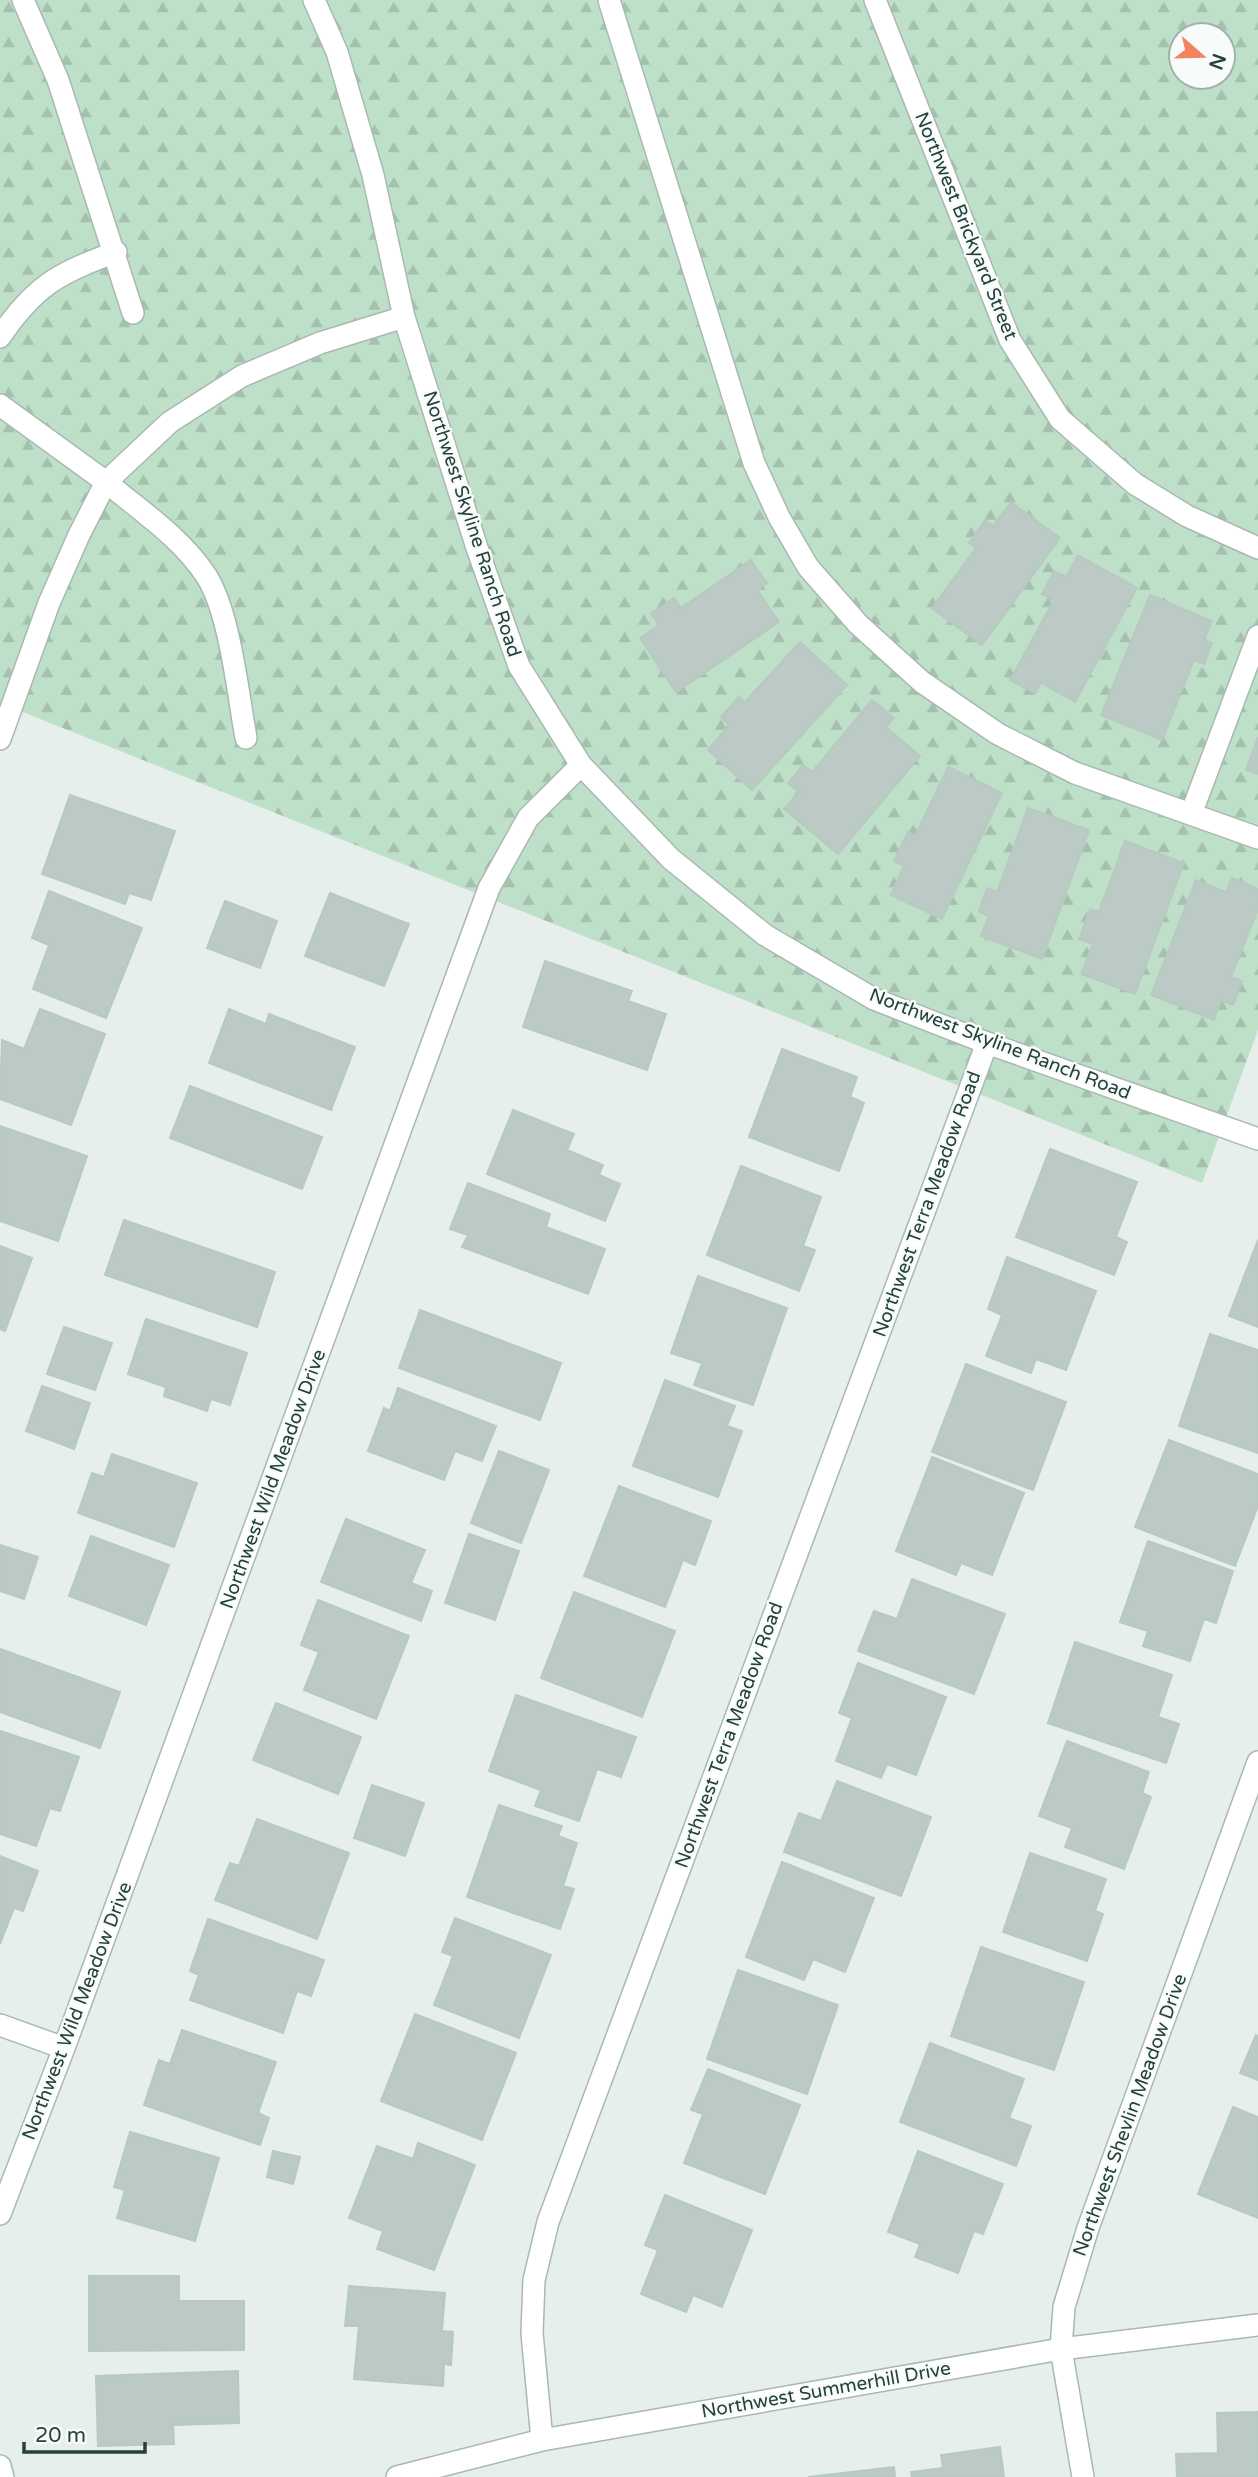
<svg xmlns="http://www.w3.org/2000/svg" width="1258" height="2477" viewBox="0 0 1258 2477" font-family="'Varela Round',sans-serif">
  <style>
    .forest { fill: url(#forest-firs); fill-rule: evenodd }
    .building { fill: #bbcac4; stroke: #b8c9c2; stroke-width: 2 }
    .lines { fill: none; stroke-linecap: round; stroke-linejoin: round }
    .service-casing { stroke: #a8b8b2; stroke-width: 24 }
    .minor-casing { stroke: #a8b8b2; stroke-width: 24 }
    .tertiary-casing { stroke: #a8b8b2; stroke-width: 24 }
    .service { stroke: #fff; stroke-width: 21 }
    .minor { stroke: #fff; stroke-width: 21 }
    .tertiary { stroke: #fff; stroke-width: 21 }
    .labels { text-anchor: middle; dominant-baseline: central; stroke-width: 5; stroke-linejoin: round; paint-order: stroke }
    .street-label { font-size: 19px; fill: #24423a; stroke: #f7fbf9 }
  </style>
  <defs>
    <pattern id="forest-firs" width="22" height="20" patternUnits="userSpaceOnUse" patternTransform="scale(1.75)"><rect width="22" height="20" fill="#bfe0c8"/><path d="M5 1l3.5 6h-7zM16 11l3.5 6h-7z" fill="#a4c1ad"/></pattern>
  </defs>
  <rect width="100%" height="100%" fill="#e6efeb"/>
  <path class="forest" d="M0,0H1258V1030L1202,1183L0,703ZM1181,35H1223V77H1181Z"/>
  <path class="building" d="M1011,502L1060,538L982,645L932,608L976,548L969,543L985,520L993,526Z
    M1078,555L1137,588L1075,702L1041,683L1035,693L1010,680L1054,600L1042,594L1054,571L1066,577Z
    M751,560L767,583L757,590L779,622L676,692L640,638L659,625L651,613L674,598L681,608Z
    M1150,595L1212,621L1204,640L1212,643L1204,664L1194,660L1162,740L1101,715Z
    M800,642L847,685L752,790L708,750L729,725L721,717L739,697L745,702Z
    M872,700L894,718L886,727L920,756L838,854L784,809L799,792L788,783L803,765L812,772Z
    M1258,737V774L1246,770Z
    M948,767L1002,793L942,919L891,895L904,866L894,861L908,832L915,836Z
    M70,795L175,831L151,900L129,893L125,904L42,874Z
    M1028,808L1089,830L1042,959L981,936L989,916L979,912L987,888L997,892Z
    M1125,841L1184,863L1135,994L1081,974L1093,944L1079,939L1090,909L1099,912Z
    M1232,878L1258,889V909L1231,977L1242,981L1233,1005L1221,1000L1214,1020L1151,995L1196,880L1226,892Z
    M49,891L142,928L106,1018L33,989L49,945L32,938Z
    M330,893L409,924L384,986L305,956Z
    M225,901L277,921L260,968L207,948Z
    M545,961L632,991L628,1001L666,1014L647,1070L523,1027Z
    M40,1009L105,1034L71,1125L0,1099L2,1040L24,1049Z
    M229,1009L266,1024L269,1014L355,1047L331,1110L209,1063Z
    M782,1049L857,1077L850,1097L864,1103L839,1171L749,1137Z
    M190,1086L322,1137L302,1189L170,1138Z
    M513,1110L574,1134L567,1150L603,1165L599,1175L620,1184L605,1221L487,1174Z
    M0,1126L87,1156L58,1241L0,1221Z
    M1050,1149L1137,1182L1116,1237L1127,1242L1114,1275L1016,1237Z
    M741,1166L821,1197L803,1246L815,1250L799,1291L707,1255Z
    M468,1183L550,1214L546,1227L605,1249L588,1294L462,1247L468,1235L450,1229Z
    M124,1220L275,1272L257,1327L105,1275Z
    M1258,1240V1327L1229,1316Z
    M0,1246L32,1258L5,1331L0,1329Z
    M1007,1257L1096,1291L1066,1370L1036,1359L1031,1373L986,1356L1002,1315L988,1309Z
    M698,1276L787,1308L753,1405L694,1385L702,1363L671,1353Z
    M420,1310L561,1363L540,1420L399,1368Z
    M146,1319L247,1353L230,1405L211,1399L207,1411L164,1396L166,1387L128,1374Z
    M64,1327L112,1343L95,1390L47,1374Z
    M1210,1334L1258,1350V1453L1179,1426Z
    M966,1364L1066,1402L1033,1490L932,1452Z
    M665,1380L735,1406L727,1426L742,1431L718,1497L633,1466Z
    M42,1386L90,1403L74,1449L26,1431Z
    M398,1388L496,1426L482,1461L455,1451L444,1480L368,1451L384,1408L390,1411Z
    M1169,1440L1258,1474V1506L1235,1566L1135,1527Z
    M499,1451L549,1470L521,1543L471,1523Z
    M112,1454L197,1483L174,1547L78,1513L92,1473L104,1477Z
    M932,1457L1024,1493L992,1575L961,1563L956,1575L896,1551Z
    M619,1486L711,1521L695,1565L683,1560L665,1607L584,1576Z
    M346,1519L425,1550L411,1583L432,1591L421,1621L321,1582Z
    M469,1534L519,1551L495,1620L445,1603Z
    M91,1536L169,1565L146,1625L69,1596Z
    M1148,1541L1233,1571L1216,1623L1204,1619L1190,1661L1143,1646L1148,1631L1120,1622Z
    M0,1545L38,1557L24,1599L0,1591Z
    M912,1579L1005,1614L974,1694L858,1651L874,1611L897,1619Z
    M574,1592L675,1631L642,1717L541,1678Z
    M318,1600L409,1636L376,1719L304,1690L319,1652L301,1645Z
    M1075,1642L1172,1675L1158,1717L1179,1724L1166,1763L1048,1723Z
    M0,1649L120,1692L100,1748L0,1712Z
    M858,1663L946,1697L916,1775L887,1764L881,1778L836,1761L852,1718L839,1713Z
    M516,1695L636,1737L621,1777L597,1769L579,1821L535,1806L541,1790L489,1771Z
    M276,1703L361,1737L338,1794L253,1760Z
    M0,1731L79,1757L60,1811L50,1808L36,1846L0,1834Z
    M1067,1741L1149,1772L1142,1793L1151,1797L1124,1869L1065,1847L1072,1828L1039,1816Z
    M837,1781L931,1817L901,1896L784,1852L799,1813L821,1821Z
    M372,1785L424,1803L405,1856L354,1838Z
    M499,1805L562,1826L558,1836L577,1843L563,1886L574,1889L560,1929L467,1897Z
    M257,1819L349,1853L317,1939L215,1900L230,1863L239,1866Z
    M1030,1853L1106,1879L1095,1911L1103,1914L1087,1961L1003,1932Z
    M0,1856L38,1871L23,1911L14,1908L0,1944Z
    M782,1862L874,1898L845,1972L813,1959L804,1980L746,1957Z
    M455,1918L551,1955L519,2038L434,2005L453,1956L442,1952Z
    M208,1919L324,1960L311,1996L297,1991L283,2033L190,2000L199,1975L190,1971Z
    M981,1947L1084,1982L1054,2070L951,2036Z
    M738,1970L838,2005L807,2094L707,2059Z
    M415,2014L516,2053L482,2140L381,2101Z
    M182,2030L276,2062L258,2113L269,2118L260,2145L144,2105L159,2060L170,2064Z
    M1256,2035L1258,2036V2080L1240,2073Z
    M930,2043L1024,2079L1009,2118L1031,2126L1016,2166L900,2122Z
    M708,2069L800,2105L765,2194L684,2163L703,2114L691,2110Z
    M1233,2107L1258,2117V2218L1198,2194Z
    M130,2132L219,2158L195,2241L117,2218L125,2190L114,2187Z
    M418,2143L475,2165L434,2270L377,2249L383,2231L349,2218L377,2146L413,2159Z
    M273,2151L300,2157L293,2184L267,2177Z
    M918,2151L1003,2184L983,2234L974,2231L958,2273L915,2257L920,2244L888,2232Z
    M665,2195L752,2230L722,2307L693,2295L686,2312L641,2294L658,2250L645,2245Z
    M89,2276H179V2301H244V2350L89,2351Z
    M349,2286L445,2293L442,2331L453,2332L451,2365L444,2364L443,2386L354,2379L359,2326H345Z
    M238,2371L239,2423L173,2425L174,2444L98,2446L96,2376Z
    M1258,2412V2477H1177L1176,2454L1218,2453L1217,2413Z
    M1000,2447L1004,2477H912L911,2472L943,2468L941,2455Z
    M894,2467L895,2477H808Z"/>
  <g class="lines">
    <g class="service-casing">
      <path id="service" d="M23,0L58,80L133,313
        M609,0L754,463L779,517L808,567L858,624L922,682L998,734L1075,773L1258,838
        M0,337C35,285 59,273 116,252
        M106,482C141,511 183,539 207,577C230,614 238,694 246,738
        M1191,814L1258,636"/>
    </g>
    <g class="minor-casing">
      <path id="minor" d="M875,0L1010,340L1060,419L1135,484L1187,516L1258,548
        M0,405L106,482
        M0,739L49,603L79,535L106,482L170,422L242,376L320,343L404,317
        M0,2025L64,2048
        M0,2214L64,2048L489,888L528,818L581,765
        M542,2440L532,2333L534,2280L548,2222L987,1043
        M0,2466L3,2477
        M397,2477L542,2440L1061,2349L1258,2325
        M1083,2477L1061,2349L1064,2307L1088,2228L1258,1762"/>
    </g>
    <g class="tertiary-casing">
      <path id="tertiary" d="M314,0L337,52L373,175L404,317L477,548L519,666L581,765L671,859L765,935L874,999L987,1043L1258,1139"/>
    </g>
    <use href="#service" class="service"/>
    <use href="#minor" class="minor"/>
    <use href="#tertiary" class="tertiary"/>
  </g>
  <g class="labels">
    <g class="street-label">
      <text transform="translate(966 226) rotate(68)">Northwest Brickyard Street</text>
      <text transform="translate(472 524) rotate(72)">Northwest Skyline Ranch Road</text>
      <text transform="translate(1000 1044) rotate(21)">Northwest Skyline Ranch Road</text>
      <text transform="translate(927 1204) rotate(-70)">Northwest Terra Meadow Road</text>
      <text transform="translate(273 1479) rotate(-70)">Northwest Wild Meadow Drive</text>
      <text transform="translate(729 1735) rotate(-70)">Northwest Terra Meadow Road</text>
      <text transform="translate(77 2011) rotate(-69)">Northwest Wild Meadow Drive</text>
      <text transform="translate(1130 2115) rotate(-70)">Northwest Shevlin Meadow Drive</text>
      <text transform="translate(826 2390) rotate(-10)">Northwest Summerhill Drive</text>
    </g>
  </g>
  <g transform="translate(1202 56) rotate(110)"><circle r="33" fill="#f7fbf9" stroke="#a3b1ad" stroke-width="2"/>
  <path d="M0-5L12 26L0 18L-12 26Z" fill="#f4845f"/>
  <text y="-10" font-size="19" font-weight="bold" text-anchor="middle" fill="#24423a">N</text>
  </g>
  <path d="M24 2442v10h121v-10" fill="none" stroke="#24423a" stroke-width="3.5"/>
  <text x="35" y="2442" font-size="21" fill="#24423a" stroke="#f7fbf9" stroke-width="5" paint-order="stroke">20 m</text>
</svg>
